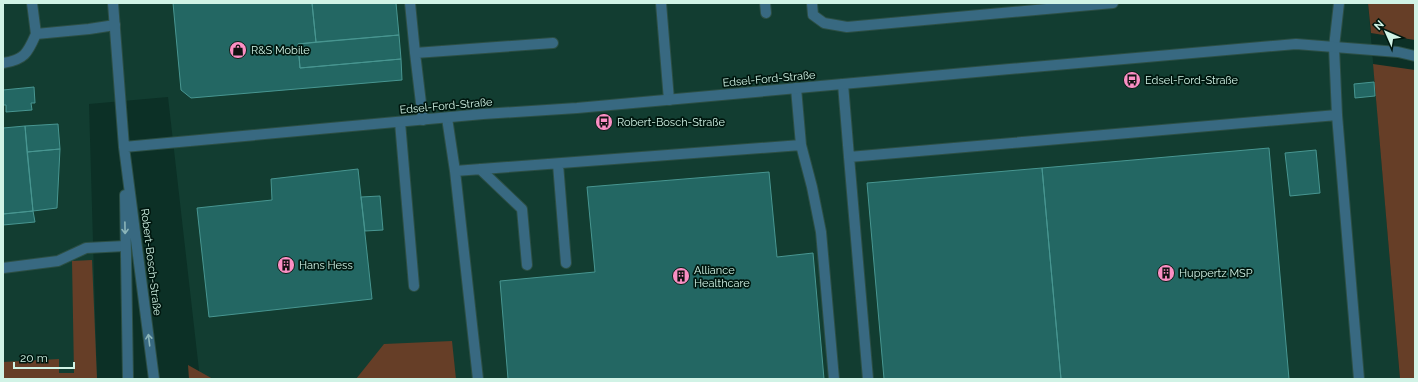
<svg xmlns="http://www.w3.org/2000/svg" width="1418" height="382" viewBox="0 0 1418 382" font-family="Raleway,sans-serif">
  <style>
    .built { fill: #123d31 }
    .green { fill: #663e27 }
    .building { fill: #236763; stroke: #489691 }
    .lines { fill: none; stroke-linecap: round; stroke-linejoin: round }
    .service-casing { stroke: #2c4f45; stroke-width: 12 }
    .tertiary-casing { stroke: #2c4f45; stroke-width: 12 }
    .service { stroke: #386981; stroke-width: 10 }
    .tertiary { stroke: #386981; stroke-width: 10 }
    .oneway { stroke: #8cb5b9 }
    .labels { text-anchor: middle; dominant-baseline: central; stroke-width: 3.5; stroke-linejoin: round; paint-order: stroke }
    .poi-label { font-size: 11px; fill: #d1f3e6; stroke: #00170f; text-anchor: start }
    .street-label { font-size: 11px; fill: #d1f3e6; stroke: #00170f }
  </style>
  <rect width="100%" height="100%" fill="#0c3026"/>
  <path class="built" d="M3,3H1368L1400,379H200L168,97L89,104L97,379H3Z"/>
  <path class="green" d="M1368,3H1415V40L1371,33Z
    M1373,64L1415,70V379H1400Z
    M92,260L97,379H3V362L59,359V373H74L72,261Z
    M452,341L456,379H356L384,344Z
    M188,365L213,379H189Z"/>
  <path class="building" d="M173,3H312L316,42L298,44L300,68L401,59L402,80L191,98L181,90Z
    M312,3H396L399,35L316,42Z
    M399,35L401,59L300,68L298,44Z
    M1374,82L1375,96L1355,98L1354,84Z
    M34,87L35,103H31L32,110L6,112V105H3V90Z
    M58,124L60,149L27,152L25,126Z
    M25,126L33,211L3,214V128Z
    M1269,148L1289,379H1061L1042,168Z
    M60,149L57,208L33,211L27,152Z
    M1316,150L1320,193L1290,196L1285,153Z
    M1042,168L1061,379H884L867,183Z
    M358,169L372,299L209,317L197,208L272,200L271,179Z
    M769,172L777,257L813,253L824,379H508L500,281L595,272L587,187Z
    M380,196L383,230L365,231L361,197Z
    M33,211L35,222L3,225V214Z"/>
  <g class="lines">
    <g class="service-casing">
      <path id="service" d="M32,3L36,34
        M410,3L415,53L553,43
        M661,3L669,100
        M765,3L766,13
        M812,3L813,15L824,23L847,27L1113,3
        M415,53L423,120
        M3,63C25,60 28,52 36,34L89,29L115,25
        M843,84L849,157L1337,115L1334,47L1339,3
        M796,88L801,145L812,187L821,232L834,379
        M1337,115L1359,379
        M447,118L455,171L478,379
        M400,122L414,286
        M849,157L868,379
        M558,164L566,263
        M480,169L522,209L527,265
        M455,171L801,145
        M3,268L58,261L86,248L125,246"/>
    </g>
    <g class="tertiary-casing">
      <path id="tertiary" d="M113,3L124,147L154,379
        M124,147L483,114L577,108L987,71L1296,44L1398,52L1415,56
        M125,195L128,379"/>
    </g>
    <use href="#service" class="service"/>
    <use href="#tertiary" class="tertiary"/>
  </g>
  <defs><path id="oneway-shaft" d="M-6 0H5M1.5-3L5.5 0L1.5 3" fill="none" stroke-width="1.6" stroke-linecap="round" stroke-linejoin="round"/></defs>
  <g class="oneway">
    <use href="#oneway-shaft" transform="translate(125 228) rotate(89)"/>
    <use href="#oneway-shaft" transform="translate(149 340) rotate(-97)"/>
  </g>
  <defs>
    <g id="shop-disc" transform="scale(0.9)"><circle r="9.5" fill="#fb8fc4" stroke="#00170f"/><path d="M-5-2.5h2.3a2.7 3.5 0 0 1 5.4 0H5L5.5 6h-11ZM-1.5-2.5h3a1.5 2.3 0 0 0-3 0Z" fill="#111"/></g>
    <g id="bus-disc" transform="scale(0.9)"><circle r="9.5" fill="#fb8fc4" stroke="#00170f"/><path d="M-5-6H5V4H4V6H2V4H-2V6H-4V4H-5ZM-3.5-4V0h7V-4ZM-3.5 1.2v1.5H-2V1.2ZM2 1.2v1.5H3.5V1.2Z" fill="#111"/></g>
    <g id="building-disc" transform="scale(0.9)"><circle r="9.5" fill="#fb8fc4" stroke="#00170f"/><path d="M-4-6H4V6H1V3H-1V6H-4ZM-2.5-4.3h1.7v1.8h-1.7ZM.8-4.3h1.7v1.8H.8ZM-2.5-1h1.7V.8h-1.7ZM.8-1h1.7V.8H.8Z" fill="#111"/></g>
  </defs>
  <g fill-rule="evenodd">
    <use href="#shop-disc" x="238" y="50"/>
    <use href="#bus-disc" x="1132" y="80"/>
    <use href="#bus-disc" x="604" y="122"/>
    <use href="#building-disc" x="286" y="265"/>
    <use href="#building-disc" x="1166" y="273"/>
    <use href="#building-disc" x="681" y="276"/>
  </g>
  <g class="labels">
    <g class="poi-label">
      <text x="251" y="50">R&amp;S Mobile</text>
      <text x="1145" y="80">Edsel-Ford-Straße</text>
      <text x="617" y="122">Robert-Bosch-Straße</text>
      <text x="299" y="265">Hans Hess</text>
      <text x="694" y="270">Alliance<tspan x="694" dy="13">Healthcare</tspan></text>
      <text x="1179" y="273">Huppertz MSP</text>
    </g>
    <g class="street-label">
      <text transform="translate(769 79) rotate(-5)">Edsel-Ford-Straße</text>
      <text transform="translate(446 106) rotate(-5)">Edsel-Ford-Straße</text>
      <text transform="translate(151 262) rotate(83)">Robert-Bosch-Straße</text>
    </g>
  </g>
  <rect width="1418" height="382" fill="none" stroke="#d1f3e6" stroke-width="8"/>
  <g transform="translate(1386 32) rotate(315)" stroke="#00170f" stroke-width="3" paint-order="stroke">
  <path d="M0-3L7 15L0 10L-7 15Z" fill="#d1f3e6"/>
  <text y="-6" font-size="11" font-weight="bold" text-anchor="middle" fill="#d1f3e6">N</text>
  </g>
  <path d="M14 362v6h60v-6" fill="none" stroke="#d1f3e6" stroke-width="2"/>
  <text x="20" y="362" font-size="12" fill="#d1f3e6" stroke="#00170f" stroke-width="3" paint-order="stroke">20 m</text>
</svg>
